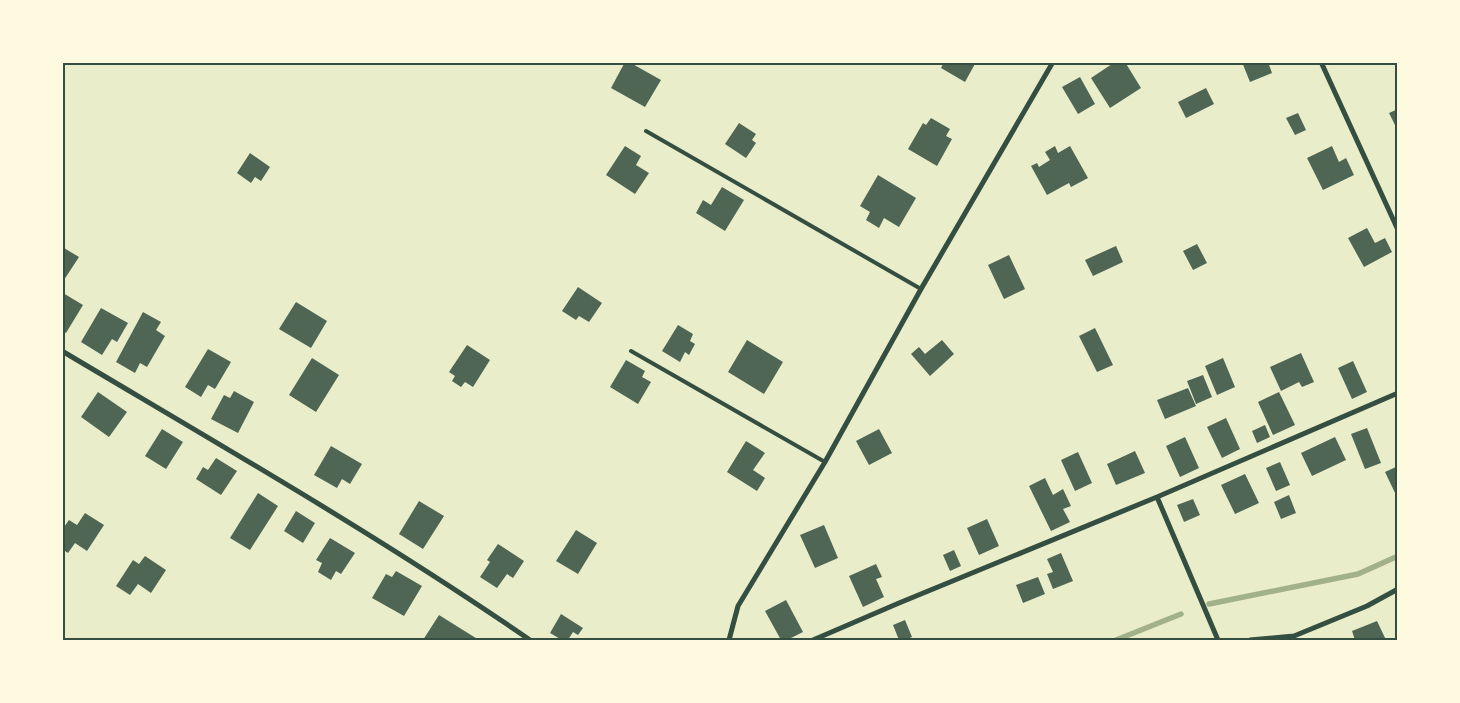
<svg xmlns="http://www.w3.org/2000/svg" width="1460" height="703" viewBox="0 0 1460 703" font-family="'PT Sans Narrow',sans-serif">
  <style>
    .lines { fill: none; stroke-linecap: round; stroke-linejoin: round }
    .stream { stroke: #a3b18a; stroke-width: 5.5 }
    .building { fill: #4f6655 }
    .service { stroke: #344e41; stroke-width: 4 }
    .minor { stroke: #344e41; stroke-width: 5 }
    .neatline { fill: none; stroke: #344e41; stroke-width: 2 }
  </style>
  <rect width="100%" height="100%" fill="#e9edc9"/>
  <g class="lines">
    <path class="stream" d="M1209,604L1358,574L1398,556
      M1116,640L1181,614"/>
  </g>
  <path class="building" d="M625,62H629L661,80L645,107L611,88Z
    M944,62H976L965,82L941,68Z
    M1115,62H1125L1141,88L1110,108L1091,78Z
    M1242,62H1268L1272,73L1250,82Z
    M1080,77L1095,104L1078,114L1062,87Z
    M1206,88L1214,104L1186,118L1178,102Z
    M1398,109V131L1389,113Z
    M1298,113L1306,130L1295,135L1286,118Z
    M931,118L950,129L946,136L952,139L937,166L908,149L923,123L926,125Z
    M739,123L756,134L752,140L756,143L746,158L725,144Z
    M625,146L641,156L636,165L649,173L635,194L606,175Z
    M1055,146L1058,153L1070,146L1088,178L1071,187L1069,183L1047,195L1031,166L1037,163L1039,167L1050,160L1045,152Z
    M1332,146L1339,162L1346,158L1354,175L1323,190L1307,158Z
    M250,153L270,167L261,181L255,177L251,183L237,173Z
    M878,175L916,198L899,227L884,218L879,228L866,220L870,212L860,206Z
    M722,187L744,200L725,231L696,213L703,200L711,205Z
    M1367,228L1375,243L1385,238L1392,252L1364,267L1348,238Z
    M1197,244L1207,263L1193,270L1183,251Z
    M1116,246L1123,262L1093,276L1085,260Z
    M64,248L79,257L62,283V250Z
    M1009,255L1025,289L1004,299L988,265Z
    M578,287L602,303L589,322L579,316L576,320L562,311Z
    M63,293L83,305L66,333L62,331Z
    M296,302L327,321L311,348L279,329Z
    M101,308L128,323L117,342L112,339L102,355L81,342Z
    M143,312L161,322L156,330L165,336L147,367L140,363L135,373L116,362Z
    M678,325L693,334L690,341L695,344L689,355L685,352L680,362L662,351Z
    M1095,328L1113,365L1097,372L1079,336Z
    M747,340L783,362L764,394L728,372Z
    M942,340L954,354L930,376L911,354L919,347L925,354Z
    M467,345L490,360L473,387L465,382L461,387L452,381L455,376L449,372Z
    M208,349L231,362L215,389L208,385L201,397L185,387Z
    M1301,353L1314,382L1302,387L1299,382L1281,391L1270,367Z
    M312,358L339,375L316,412L289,395Z
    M1223,358L1235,387L1217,395L1205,366Z
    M626,360L645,371L642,377L651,382L638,404L610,387Z
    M1353,361L1367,392L1352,399L1338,368Z
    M1203,375L1212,397L1196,404L1187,381Z
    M1188,388L1196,406L1165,419L1157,400Z
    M234,391L254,402L238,433L211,419L224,395L230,398Z
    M98,392L127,412L109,437L81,417Z
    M1279,392L1295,425L1273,435L1258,402Z
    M1226,418L1240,449L1222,458L1207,427Z
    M1265,425L1270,437L1257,443L1252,431Z
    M1367,428L1381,463L1365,469L1351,434Z
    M162,429L183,442L166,469L145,456Z
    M879,429L892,453L869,465L856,441Z
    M1185,437L1199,468L1180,477L1166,446Z
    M1335,437L1346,460L1312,476L1301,453Z
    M746,441L765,453L753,470L765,478L757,491L727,472Z
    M331,446L362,464L350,484L342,479L337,488L314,475Z
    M1135,451L1145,473L1116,485L1107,464Z
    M1078,452L1092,483L1075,491L1061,460Z
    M216,458L237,471L221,495L196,479L203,467L208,470Z
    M1280,462L1290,485L1276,491L1266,468Z
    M1398,466V494L1396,495L1385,472Z
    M1245,474L1259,503L1235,514L1221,485Z
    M1045,478L1053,495L1063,489L1071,506L1063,509L1070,522L1051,531L1029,486Z
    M258,493L278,506L250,550L230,538Z
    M1289,495L1296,513L1281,519L1274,502Z
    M1193,499L1200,515L1184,522L1177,505Z
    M419,501L444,516L423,549L399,534Z
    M296,511L315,523L303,543L284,531Z
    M85,513L104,525L87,551L75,543L68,553L62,549V530L69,520L77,525Z
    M987,519L999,546L979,555L967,528Z
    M824,525L838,558L815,568L800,535Z
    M576,530L597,543L578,574L556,561Z
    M330,538L355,553L341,574L336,571L331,580L318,572L322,563L316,560Z
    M498,544L524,561L513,578L507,574L497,588L480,577L490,562L487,560Z
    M954,550L961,566L950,571L943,555Z
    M1061,553L1073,581L1053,589L1047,574L1053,572L1047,559Z
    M145,556L166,570L151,593L138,584L130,595L116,586L133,560L139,564Z
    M876,564L882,577L876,579L884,597L863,607L849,576Z
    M396,571L422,586L404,616L372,598L386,574L392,577Z
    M1038,577L1045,594L1023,603L1016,585Z
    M786,600L803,632L787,640H781L765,611Z
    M561,614L583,628L578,635L573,632L568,640H562L550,633Z
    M439,615L479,640H423Z
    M905,620L912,637L905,640H899L893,625Z
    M1377,621L1386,640H1355L1352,631Z"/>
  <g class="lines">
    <path class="service" d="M646,131L921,289
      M631,351L825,462"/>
    <path class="minor" d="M1321,62L1398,230
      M62,351C220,445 379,536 530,640
      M1157,497L1218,640
      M729,640L738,606L825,462L921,289L1053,62
      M813,640L899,603L1157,497L1398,393
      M1250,640L1294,636L1367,606L1398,589"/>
  </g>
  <rect width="1460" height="703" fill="none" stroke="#fefae0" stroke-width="128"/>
  <rect x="64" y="64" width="1332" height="575" class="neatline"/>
</svg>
